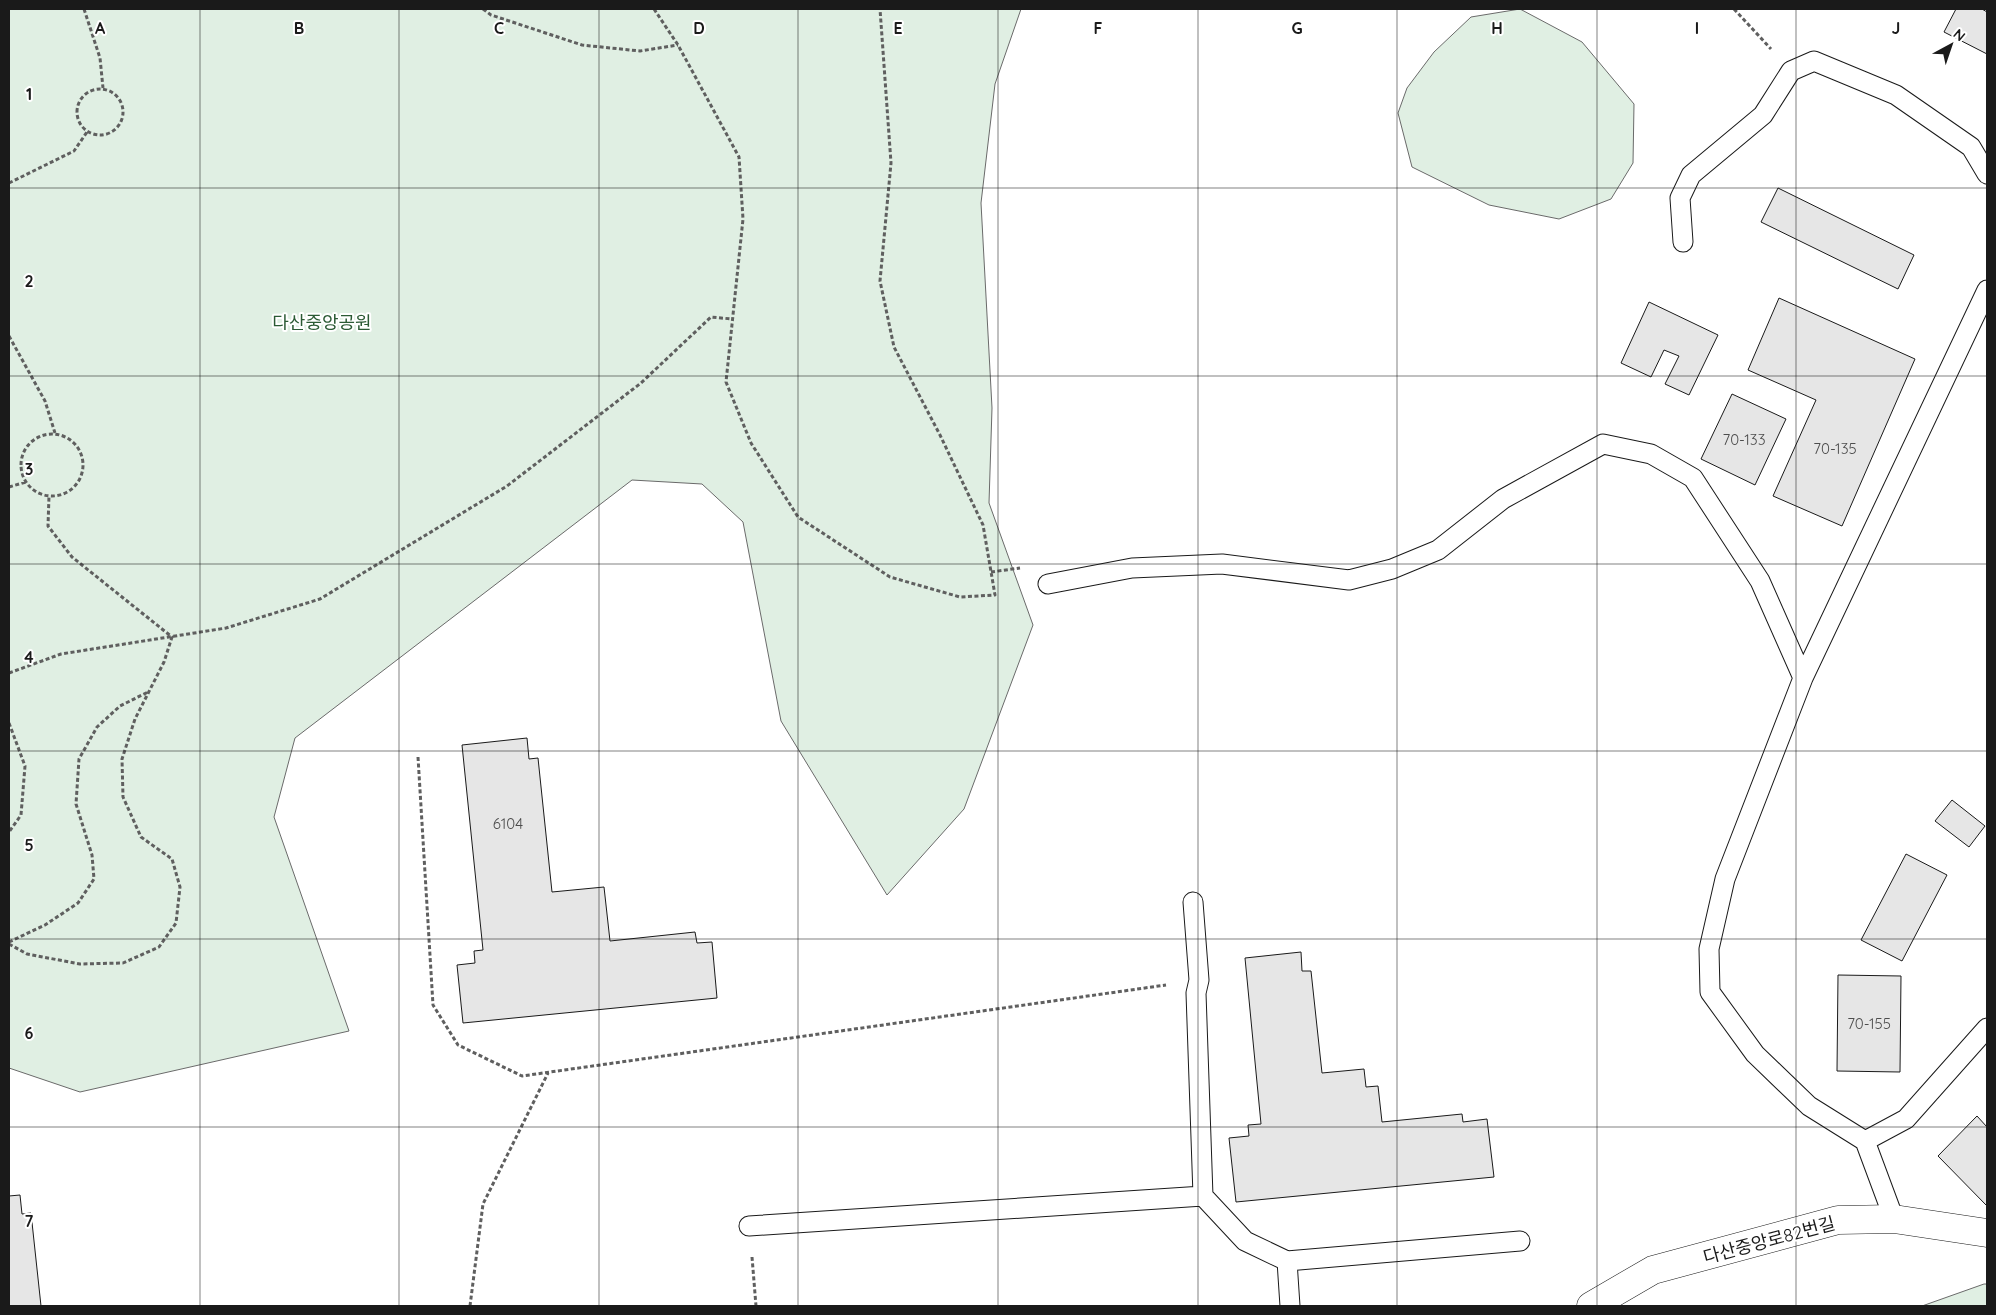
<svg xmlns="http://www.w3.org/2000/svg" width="1996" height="1315" viewBox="0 0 1996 1315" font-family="Quicksand,'Noto Sans KR',sans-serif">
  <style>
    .green { fill: #e0efe3; stroke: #6a6a6a }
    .building { fill: #e6e6e6; stroke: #1a1a1a }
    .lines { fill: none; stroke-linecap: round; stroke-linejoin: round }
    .lane-casing { stroke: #1a1a1a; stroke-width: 21 }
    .street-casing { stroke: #1a1a1a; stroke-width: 29 }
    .path { stroke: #5f5f5f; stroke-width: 3; stroke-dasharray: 4 2.5; stroke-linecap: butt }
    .lane { stroke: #fff; stroke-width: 19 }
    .street { stroke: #fff; stroke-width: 28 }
    .grid { fill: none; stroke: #1a1a1a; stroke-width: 1; stroke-opacity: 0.55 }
    .labels { text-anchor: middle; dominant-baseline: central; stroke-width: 4; stroke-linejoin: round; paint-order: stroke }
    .number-label { font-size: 15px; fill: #4d4d4d }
    .park-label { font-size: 18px; fill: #2b5a34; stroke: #fff }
    .street-label { font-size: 18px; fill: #1a1a1a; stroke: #fff }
    .grid-label { font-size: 16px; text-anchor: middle; font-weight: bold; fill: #1a1a1a; stroke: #fff; stroke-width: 4; stroke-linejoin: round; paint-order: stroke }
  </style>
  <rect width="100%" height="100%" fill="#fff"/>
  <path class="green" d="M9,9H1021L995,84L981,203L992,408L989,503L1033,625L964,809L887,895L781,721L743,522L702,484L632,480L295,738L274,817L349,1031L80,1092L9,1068Z
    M1520,9L1582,42L1634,104L1633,163L1611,199L1559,219L1489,205L1412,167L1398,113L1407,88L1434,52L1471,17Z
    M1984,1284H1987V1306H1922Z"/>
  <path class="building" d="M1956,9H1982L1987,12V54L1944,32Z
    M1778,188L1914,255L1898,289L1761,222Z
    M1779,298L1915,359L1842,526L1773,496L1816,400L1748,370Z
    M1649,302L1718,335L1689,395L1665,384L1679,356L1664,350L1651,377L1621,363Z
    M1732,394L1786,419L1755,485L1701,459Z
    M527,738L529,759L538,758L552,892L604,887L610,941L695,932L697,943L712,942L717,998L463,1023L457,965L475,963L474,951L483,950L462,745Z
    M1952,800L1985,826L1969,847L1935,821Z
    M1906,854L1947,875L1902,961L1861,940Z
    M1301,952L1302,971H1311L1322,1073L1364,1069L1366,1087L1378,1086L1382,1122L1462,1114L1463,1122L1487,1119L1494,1177L1236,1202L1229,1138L1249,1136L1248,1125L1261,1124L1245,958Z
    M1838,975L1901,976L1900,1072L1837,1071Z
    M1977,1116L1987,1127V1206L1938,1156Z
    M20,1195L22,1214L31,1213L41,1306H9V1196Z"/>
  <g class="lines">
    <g class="lane-casing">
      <path id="lane" d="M1683,242L1680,198L1691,175L1763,115L1791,71L1814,61L1896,95L1971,147L1987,174
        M1048,584L1132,568L1222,564L1349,580L1392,569L1438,550L1503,499L1603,444L1651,454L1693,478L1760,581L1803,678
        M1193,902L1199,980L1196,993L1203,1196L1245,1241L1287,1261L1520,1241
        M1865,1141L1906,1119L1987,1028
        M1894,1219L1865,1141L1809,1106L1755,1054L1710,992L1709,949L1725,879L1803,678L1987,290
        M749,1226L1203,1196
        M1287,1261L1290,1306"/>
    </g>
    <g class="street-casing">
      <path id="street" d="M1591,1306L1653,1270L1838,1220L1894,1219L1987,1233"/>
    </g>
    <path class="path" d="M84,9L100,58L103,88
      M483,9L491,15L582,45L640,51L678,45
      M654,9L678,45L739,157L743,219L726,382L751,443L798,517L890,577L960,597L995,595L983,525L940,435L894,347L880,281L891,163L880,9
      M1734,9L1771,49
      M77 112a23 23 0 1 1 46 0a23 23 0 1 1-46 0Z
      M9,183L74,151L87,132
      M9,336L45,401L55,433
      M21 465a31 31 0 1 1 62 0a31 31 0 1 1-62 0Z
      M9,487L26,482
      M991,572L1020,568
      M9,673L61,654L226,628L320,599L507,486L641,383L711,317L732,319
      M9,723L25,766L21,815L9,832
      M418,757L433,1005L458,1045L522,1076L1166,985
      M9,942L45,925L78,903L94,879L92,855L76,804L79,759L97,727L120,706L148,692
      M9,944L27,954L80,964L123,963L159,947L176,923L180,887L172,859L141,837L123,797L122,759L135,719L164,662L172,637L72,557L48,526L49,496
      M752,1257L756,1306
      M470,1306L483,1204L548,1073"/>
    <use href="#lane" class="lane"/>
    <use href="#street" class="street"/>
  </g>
  <path class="grid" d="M200,9V1306M399,9V1306M599,9V1306M798,9V1306M998,9V1306M1198,9V1306M1397,9V1306M1597,9V1306M1796,9V1306M9,188H1987M9,376H1987M9,564H1987M9,751H1987M9,939H1987M9,1127H1987"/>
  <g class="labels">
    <g class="number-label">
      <text x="1744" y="439">70-133</text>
      <text x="1835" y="448">70-135</text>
      <text x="508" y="823">6104</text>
      <text x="1869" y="1023">70-155</text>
    </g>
    <g class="park-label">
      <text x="322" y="322">다산중앙공원</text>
    </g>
    <g class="street-label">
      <text transform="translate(1769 1240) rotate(-15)">다산중앙로82번길</text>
    </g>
  </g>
  <g class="grid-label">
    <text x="100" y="34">A</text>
    <text x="299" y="34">B</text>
    <text x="499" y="34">C</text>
    <text x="699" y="34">D</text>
    <text x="898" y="34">E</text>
    <text x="1098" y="34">F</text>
    <text x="1297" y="34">G</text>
    <text x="1497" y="34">H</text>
    <text x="1697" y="34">I</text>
    <text x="1896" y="34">J</text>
    <text x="29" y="100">1</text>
    <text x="29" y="287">2</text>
    <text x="29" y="475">3</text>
    <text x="29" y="663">4</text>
    <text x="29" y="851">5</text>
    <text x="29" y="1039">6</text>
    <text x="29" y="1227">7</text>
  </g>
  <rect width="1996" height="1315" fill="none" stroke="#1a1a1a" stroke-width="20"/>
  <g transform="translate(1951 45) rotate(40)" stroke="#ffffff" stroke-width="4" paint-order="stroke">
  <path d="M0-4L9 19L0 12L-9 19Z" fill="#1a1a1a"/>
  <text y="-8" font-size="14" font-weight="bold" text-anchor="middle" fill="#1a1a1a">N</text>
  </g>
</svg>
